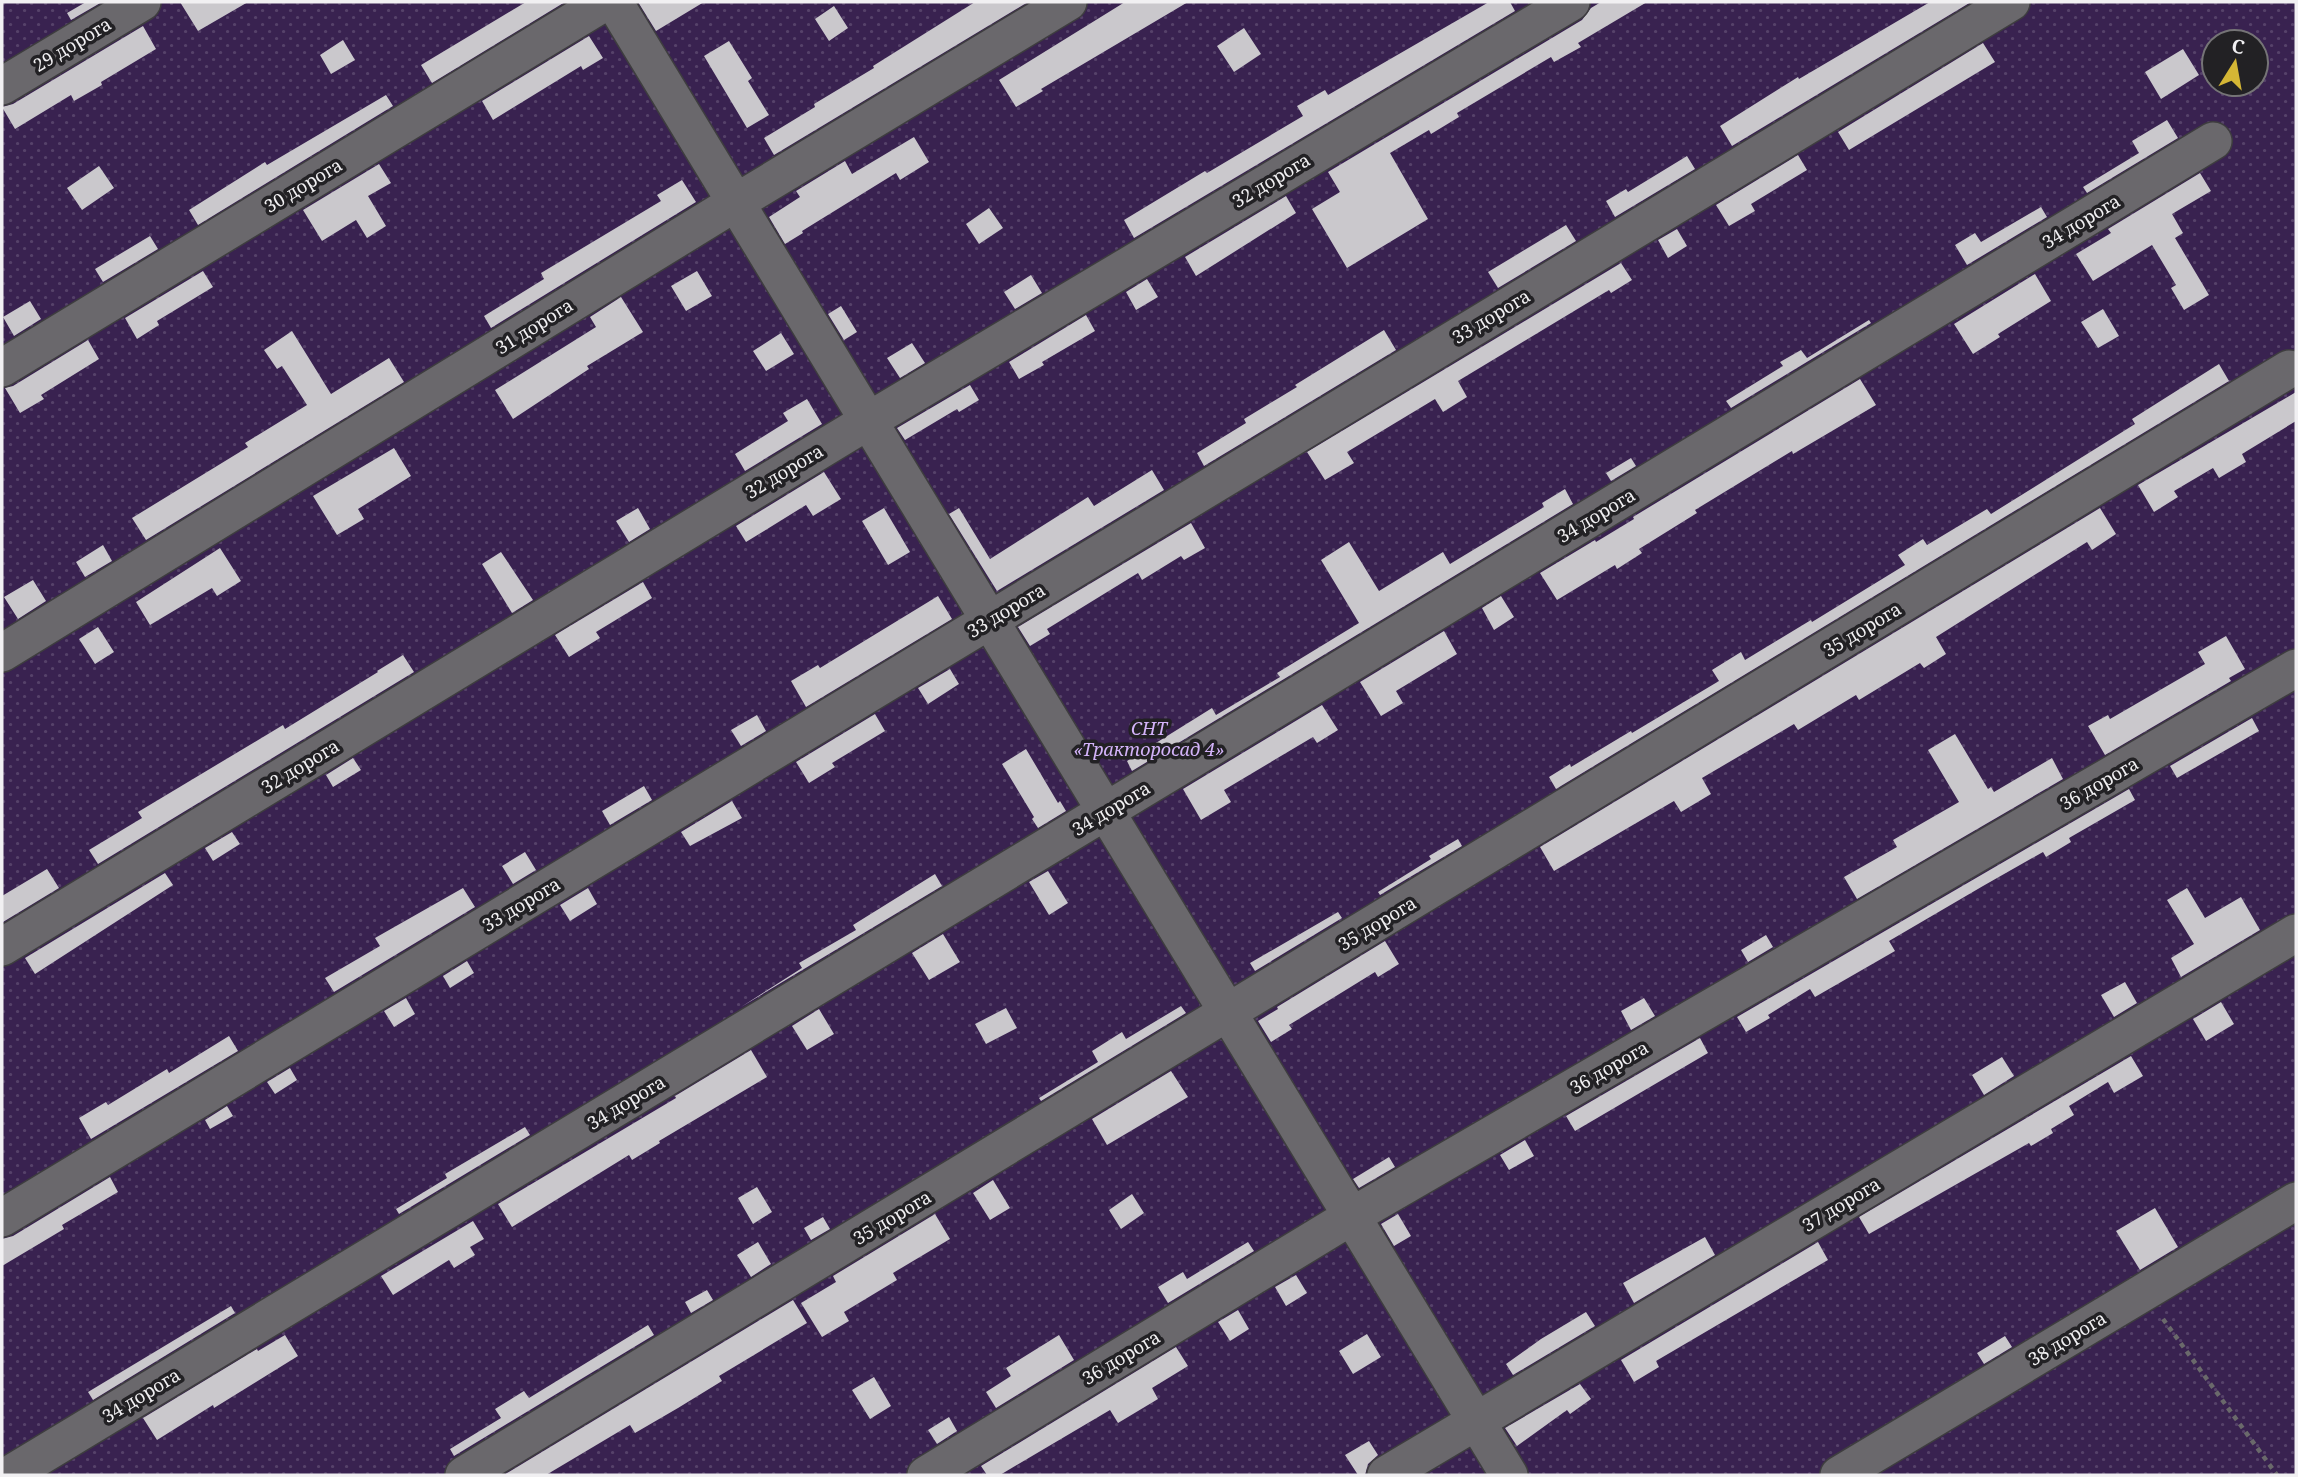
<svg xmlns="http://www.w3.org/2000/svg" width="2298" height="1477" viewBox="0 0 2298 1477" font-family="'Noto Serif',serif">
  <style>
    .grass { fill: url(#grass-dots); fill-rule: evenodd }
    .building { fill: #cac8cc }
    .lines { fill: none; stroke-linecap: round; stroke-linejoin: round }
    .minor-casing { stroke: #3e3d3f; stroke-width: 40 }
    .path { stroke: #6a696b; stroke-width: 4.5; stroke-dasharray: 5 5; stroke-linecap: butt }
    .minor { stroke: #6a686c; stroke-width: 37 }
    .labels { text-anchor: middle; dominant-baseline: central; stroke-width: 7; stroke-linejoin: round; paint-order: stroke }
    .street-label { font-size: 18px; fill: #f1f0f2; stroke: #222124 }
    .park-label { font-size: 18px; font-style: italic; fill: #d3b3f9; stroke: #222124 }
  </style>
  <defs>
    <pattern id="grass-dots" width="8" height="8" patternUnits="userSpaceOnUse" patternTransform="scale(1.75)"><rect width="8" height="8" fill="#392250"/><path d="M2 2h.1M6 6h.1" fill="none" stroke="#56426a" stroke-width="1.8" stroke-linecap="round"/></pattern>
  </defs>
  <rect width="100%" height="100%" fill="#222124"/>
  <path class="grass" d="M2,2H2296V1475H2ZM2214,42H2256V84H2214Z"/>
  <path class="building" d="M86,2H102L71,20L67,13Z
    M180,2H248L198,31Z
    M526,2H565L432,83L421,65Z
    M638,2H704L656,31Z
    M975,2H1028L774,155L764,138L815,107L814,104L874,68L873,66Z
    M1125,2H1188L1041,89L1043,91L1016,107L999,80Z
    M1489,2H1510L1515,11L1134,238L1124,220L1205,171L1207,173L1303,116L1297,106L1325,90L1328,95Z
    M1601,2H1647L1578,43L1581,47L1554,62L1551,57L1457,113L1459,117L1431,134L1429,130L1390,153L1428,219L1347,268L1312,209L1340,192L1328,172L1582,20L1591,8Z
    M1930,2H1971L1732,146L1720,126L1798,77L1799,79Z
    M834,6L848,28L829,41L815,19Z
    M143,26L156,49L101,82L102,85L74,101L71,95L15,129L2,107L13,104Z
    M1244,28L1261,54L1234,72L1217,46Z
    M589,36L603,58L583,70L581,66L493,120L482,101Z
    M343,40L355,60L331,74L320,55Z
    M729,41L752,78L748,81L769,115L747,128L704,56Z
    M1983,43L1995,62L1849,150L1838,132Z
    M2183,49L2199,75L2161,99L2145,72Z
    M386,95L393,106L198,225L189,210L265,162L267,165Z
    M2167,120L2178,138L2087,193L2083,187L2139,153L2132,141Z
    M914,137L929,162L900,180L896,173L802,231L803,233L785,244L769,217L800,197L796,191L845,161L852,174Z
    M1798,155L1807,170L1751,204L1755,211L1729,226L1716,205Z
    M1687,156L1695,169L1615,217L1606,201L1626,189L1628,192Z
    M379,164L391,183L368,196L386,226L367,238L356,220L322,241L303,210Z
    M99,166L114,188L82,210L67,188Z
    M2200,173L2211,191L2172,214L2183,233L2175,238L2209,295L2184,310L2171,288L2176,285L2152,245L2093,281L2076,254L2111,233L2108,229Z
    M682,180L696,202L491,328L484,316L544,279L541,273L661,201L657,195Z
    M1286,196L1296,213L1196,276L1185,257Z
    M2041,207L2047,217L1967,265L1955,245L1975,233L1981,242Z
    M989,208L1003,228L979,244L966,224Z
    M1566,225L1576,241L1498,288L1488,272Z
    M1677,229L1687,246L1668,258L1658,240Z
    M150,236L158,249L103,282L95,269Z
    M1621,263L1632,280L1611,293L1609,290L1458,381L1467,397L1443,412L1435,399L1347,452L1354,463L1325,480L1307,452Z
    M203,271L213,287L157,321L159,325L137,339L125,318Z
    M697,271L712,296L686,311L671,286Z
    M2035,274L2051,301L1998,334L2000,337L1973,354L1954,324Z
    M1031,275L1042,293L1015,309L1004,292Z
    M1147,279L1158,297L1136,310L1126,292Z
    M621,297L643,332L587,366L589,369L513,419L495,390L596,327L590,317Z
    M30,301L41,319L14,336L3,317Z
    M841,306L857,332L844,340L828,314Z
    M2103,309L2119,336L2098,348L2081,322Z
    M1086,315L1095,331L1042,362L1044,365L1019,379L1009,362Z
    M1869,320L1871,323L1731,408L1726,401L1783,366L1780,362L1801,350L1807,358Z
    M1384,330L1396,350L1204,466L1197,453L1246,423L1244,419L1297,387L1295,385Z
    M292,331L331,394L389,358L404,382L146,540L132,518L248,447L245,443L307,405L282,366L277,369L264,350Z
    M781,333L794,354L766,371L753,351Z
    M88,340L99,359L41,395L44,399L20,413L5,388L13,386Z
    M912,343L925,363L900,378L887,358Z
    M2219,364L2229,381L1556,789L1549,777L1570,764L1571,767L1631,731L1632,733L1719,681L1712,670L1741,652L1745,660L1811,620L1812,622L1905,565L1898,555L1923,539L1927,545L1987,509L1991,514L2135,424L2132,419Z
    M1860,379L1876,405L1793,454L1792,451L1695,510L1697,513L1639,549L1642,553L1617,569L1615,565L1557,600L1540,573L1595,540L1596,542L1634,519L1633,517Z
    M970,385L979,400L959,412L957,409L905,440L897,428Z
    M2296,392V421L2242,454L2246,462L2219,478L2213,468L2174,491L2178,497L2154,512L2138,485Z
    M807,399L822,424L745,471L735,454L788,421L783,413Z
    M394,448L411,476L358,509L364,519L337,535L313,496Z
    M1631,458L1636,466L1611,481L1606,473Z
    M1152,470L1164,490L997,591L949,514L959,508L990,559L1088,497L1094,506Z
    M824,472L841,499L813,516L806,505L746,542L736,526Z
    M1565,489L1573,504L1132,771L1127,761L1212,708L1216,715L1280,677L1277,673L1359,623L1321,560L1349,542L1379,591L1443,552L1450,564L1544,507L1542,503Z
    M638,508L650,529L629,542L616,521Z
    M884,508L910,552L888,565L862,521Z
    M2100,508L2116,534L2092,550L2087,542L1936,637L1946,654L1924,668L1920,663L1859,700L1856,695L1798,730L1794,724L1702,778L1711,794L1681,812L1674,801L1554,871L1540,847Z
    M1191,523L1205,548L1184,560L1181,556L1142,580L1138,573L1047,629L1050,634L1030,646L1018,627Z
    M103,545L112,561L85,577L76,562Z
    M220,548L241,581L217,596L212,588L150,625L136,602Z
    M501,552L533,600L512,613L482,564Z
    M33,580L46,601L18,619L4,597Z
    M643,582L652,598L596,632L600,638L569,657L555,635Z
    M938,596L952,619L806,707L791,681L818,665L820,668Z
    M1501,596L1514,617L1494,630L1482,608Z
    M98,627L114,652L95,664L79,639Z
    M1444,631L1457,654L1396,691L1403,703L1381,716L1360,682Z
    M2226,636L2245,669L2229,678L2231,681L2105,755L2088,726L2108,715L2110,719L2205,664L2198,652Z
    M403,655L414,672L98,864L89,850L142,818L138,812L283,725L285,729L378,672L377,671Z
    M950,669L959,684L928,704L918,688Z
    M1322,705L1338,730L1317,743L1313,737L1224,790L1231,802L1201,820L1183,789Z
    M875,714L885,731L832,763L835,767L809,783L796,762Z
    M757,715L766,731L741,746L731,730Z
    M2252,718L2259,731L2177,778L2170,766Z
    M1955,734L1988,789L1991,787L1994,792L2052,758L2063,779L1857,899L1844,877L1897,847L1893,840L1959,802L1928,750Z
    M1026,749L1058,803L1060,801L1066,811L1038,828L1032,819L1034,817L1002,764Z
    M353,758L361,770L333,787L326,775Z
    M644,786L652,800L610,825L602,811Z
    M2129,789L2135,800L2069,838L2071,842L2046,857L2043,852L1983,886L1889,941L1895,951L1815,997L1810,989L1768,1015L1770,1018L1746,1032L1737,1017Z
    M732,801L742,818L690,846L681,832Z
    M232,832L240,844L213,861L205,848Z
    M1458,839L1462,846L1380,895L1378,892L1431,859L1429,856Z
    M525,852L536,870L513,884L502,866Z
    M47,869L59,888L3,922L2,896Z
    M1048,871L1068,903L1049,915L1029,882Z
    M165,873L173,885L35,974L25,958Z
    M935,874L942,886L741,1007L802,968L799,963L856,930L853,925Z
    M463,888L475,907L334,992L325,978L380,946L375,938Z
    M588,888L597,904L570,921L560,905Z
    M2187,888L2205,918L2241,897L2260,930L2181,977L2171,958L2194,944L2167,900Z
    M1338,912L1342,918L1255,971L1250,963Z
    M943,934L960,962L929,980L912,953Z
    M1766,935L1773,947L1748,962L1741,950Z
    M1385,941L1399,964L1378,977L1375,972L1289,1025L1292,1029L1271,1042L1258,1021L1278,1009L1277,1007Z
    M467,961L474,973L450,988L443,976Z
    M2125,982L2137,1003L2114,1017L2101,995Z
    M406,998L415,1014L394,1027L384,1011Z
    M1644,998L1655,1016L1631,1030L1621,1011Z
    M2221,1002L2234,1024L2206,1041L2193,1019Z
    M1181,1006L1186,1013L1041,1101L1039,1098L1098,1062L1092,1051L1122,1032L1126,1039Z
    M1006,1008L1017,1028L986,1044L975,1024Z
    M819,1009L834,1034L807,1050L792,1026Z
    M229,1036L238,1051L91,1139L79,1118L106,1102L108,1105L167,1069L169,1073Z
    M1700,1038L1708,1053L1575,1131L1566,1116Z
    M751,1050L767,1077L659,1141L660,1143L632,1160L629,1155L512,1227L498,1204L676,1098L675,1096Z
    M2131,1056L2143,1076L2114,1093L2108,1082L2069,1106L2074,1115L2051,1129L2053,1133L2031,1146L2029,1143L1869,1234L1859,1217Z
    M2002,1057L2014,1076L1984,1095L1972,1075Z
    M290,1068L297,1080L275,1094L267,1082Z
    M1171,1071L1188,1097L1107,1145L1092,1119Z
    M227,1106L233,1116L210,1129L205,1120Z
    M525,1127L530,1135L399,1214L396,1209L447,1178L445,1174Z
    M1525,1140L1534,1156L1509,1170L1500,1155Z
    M1389,1157L1395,1167L1359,1188L1353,1179Z
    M110,1177L118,1192L62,1225L64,1229L2,1266V1239L13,1236Z
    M993,1180L1010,1208L990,1220L973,1193Z
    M757,1187L772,1212L753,1224L738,1198Z
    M1132,1194L1144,1213L1121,1229L1109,1210Z
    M2155,1208L2178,1247L2140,1270L2116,1231Z
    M935,1214L950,1239L893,1273L897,1280L844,1312L849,1321L822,1337L801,1303L836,1282L833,1276Z
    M1398,1214L1411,1236L1394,1246L1381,1224Z
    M823,1217L830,1229L811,1240L804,1228Z
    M473,1221L484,1239L470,1247L475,1255L454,1268L449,1260L393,1295L381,1276Z
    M1705,1237L1715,1255L1634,1303L1623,1283Z
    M758,1242L771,1264L751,1277L737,1255Z
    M1248,1242L1254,1251L1168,1303L1158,1287L1183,1272L1187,1279Z
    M1818,1242L1828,1260L1656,1361L1659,1367L1634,1382L1621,1360Z
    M1296,1275L1307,1293L1286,1306L1275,1287Z
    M707,1290L713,1300L691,1313L685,1302Z
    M793,1300L807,1323L719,1376L722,1381L678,1408L635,1433L630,1425L546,1475H504Z
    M231,1306L235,1313L93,1400L88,1392Z
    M1238,1310L1249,1329L1230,1341L1218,1322Z
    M1586,1312L1595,1326L1513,1375L1506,1364L1541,1339Z
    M648,1325L654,1335L454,1456L450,1449L501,1418L495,1409L524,1391L529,1398Z
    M1367,1334L1381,1357L1353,1374L1339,1351Z
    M285,1335L298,1356L214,1408L213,1405L157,1440L143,1418L257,1349L258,1351Z
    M1059,1335L1074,1360L996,1408L986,1392L1011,1376L1006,1368Z
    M2005,1336L2012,1347L1984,1364L1977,1353Z
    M1176,1347L1188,1366L1152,1388L1158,1399L1118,1423L1110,1410L1000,1475H987L981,1466Z
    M874,1377L891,1406L870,1419L852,1390Z
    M1580,1384L1591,1399L1570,1414L1567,1410L1517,1446L1505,1428Z
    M949,1417L957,1431L937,1444L928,1430Z
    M1369,1441L1378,1455L1368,1464L1365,1475H1358L1345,1455Z"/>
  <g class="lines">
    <g class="minor-casing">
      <path id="minor" d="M614,2L1509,1475
        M2,86L142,2
        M2,368L605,2
        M2,653L735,203L1068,2
        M2,947L868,421L1571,2
        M2,1218L2011,2
        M9,1475L2213,141
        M464,1475L2289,369
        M926,1475L1352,1216L2296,668
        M1386,1475L2296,933
        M1839,1475L2296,1201"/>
    </g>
    <path class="path" d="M2163,1319L2277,1475"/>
    <use href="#minor" class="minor"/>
  </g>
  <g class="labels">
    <g class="street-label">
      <text transform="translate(72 44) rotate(-31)">29 дорога</text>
      <text transform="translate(1271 180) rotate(-31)">32 дорога</text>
      <text transform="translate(303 185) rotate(-31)">30 дорога</text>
      <text transform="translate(2081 221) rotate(-31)">34 дорога</text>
      <text transform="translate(1491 316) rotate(-31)">33 дорога</text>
      <text transform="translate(534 326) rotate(-32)">31 дорога</text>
      <text transform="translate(784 471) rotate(-31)">32 дорога</text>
      <text transform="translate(1596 515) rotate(-31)">34 дорога</text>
      <text transform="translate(1006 610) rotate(-31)">33 дорога</text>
      <text transform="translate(1862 629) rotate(-31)">35 дорога</text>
      <text transform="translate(300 766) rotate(-31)">32 дорога</text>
      <text transform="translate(2099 783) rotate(-30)">36 дорога</text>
      <text transform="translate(1111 808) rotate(-31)">34 дорога</text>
      <text transform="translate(521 904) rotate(-31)">33 дорога</text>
      <text transform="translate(1377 923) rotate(-31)">35 дорога</text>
      <text transform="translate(1609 1067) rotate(-30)">36 дорога</text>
      <text transform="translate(626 1102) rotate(-31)">34 дорога</text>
      <text transform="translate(1841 1204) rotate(-31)">37 дорога</text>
      <text transform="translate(892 1217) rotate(-31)">35 дорога</text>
      <text transform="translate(2067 1338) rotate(-31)">38 дорога</text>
      <text transform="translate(1121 1357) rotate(-31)">36 дорога</text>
      <text transform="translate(141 1395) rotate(-31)">34 дорога</text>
    </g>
    <g class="park-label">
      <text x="1149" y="728">СНТ<tspan x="1149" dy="21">«Тракторосад 4»</tspan></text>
    </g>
  </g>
  <rect width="2298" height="1477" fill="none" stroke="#f1f0f2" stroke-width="7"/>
  <g transform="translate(2235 63) rotate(11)"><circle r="33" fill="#222124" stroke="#757476" stroke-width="2"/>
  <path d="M0-5L12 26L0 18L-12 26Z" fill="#d4b635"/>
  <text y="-10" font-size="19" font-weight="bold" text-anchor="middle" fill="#f1f0f2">С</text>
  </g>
</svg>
